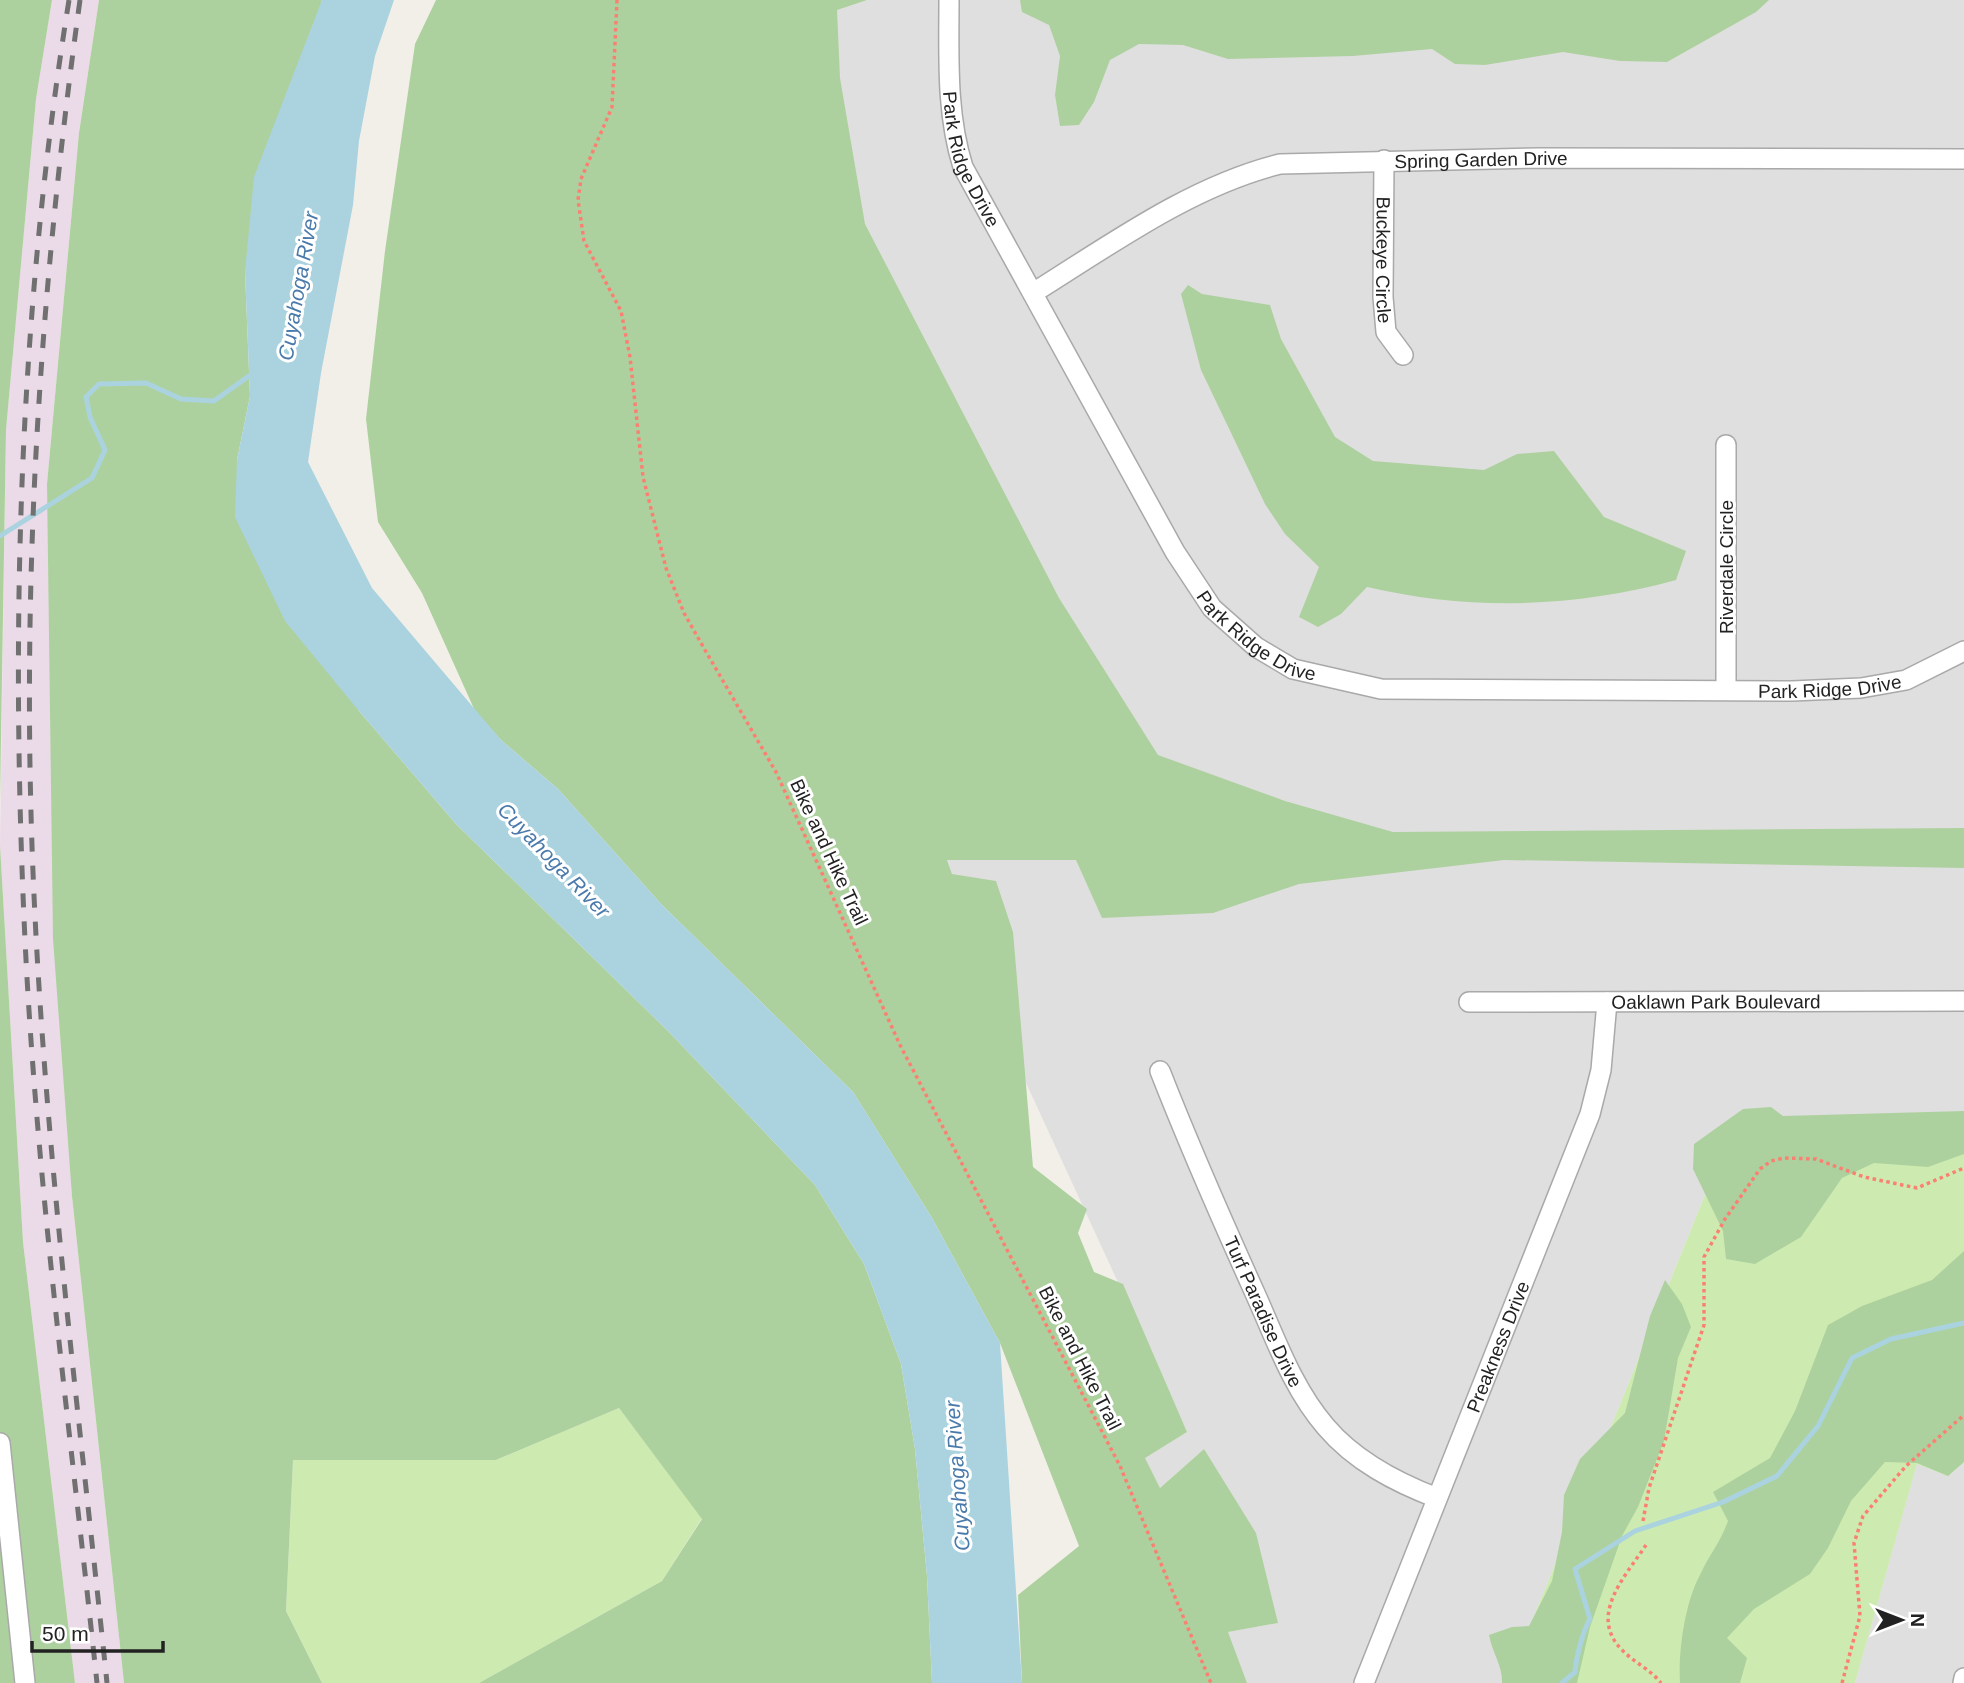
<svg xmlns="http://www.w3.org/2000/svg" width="1964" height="1683" viewBox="0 0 1964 1683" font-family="Arial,sans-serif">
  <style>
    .residential { fill: #e0dfdf }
    .industrial { fill: #ebdbe8 }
    .grass { fill: #cdebb0 }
    .forest { fill: #add19e }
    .water { fill: #aad3df }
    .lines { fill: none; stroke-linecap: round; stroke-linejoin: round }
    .stream { stroke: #aad3df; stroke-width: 5 }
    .street-casing { stroke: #a9a9a9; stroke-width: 22 }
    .path { stroke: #fa8072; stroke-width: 3.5; stroke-dasharray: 3.5 3.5; stroke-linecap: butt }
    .street { stroke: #fff; stroke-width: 19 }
    .rail { stroke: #707070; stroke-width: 5; stroke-dasharray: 14 14; stroke-linecap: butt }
    .labels { text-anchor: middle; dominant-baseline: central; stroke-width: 6; stroke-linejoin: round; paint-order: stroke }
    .street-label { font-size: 19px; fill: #222; stroke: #fff }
    .water-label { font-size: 21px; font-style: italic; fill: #4a7aab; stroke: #fff }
  </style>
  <rect width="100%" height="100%" fill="#f2efe9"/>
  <path class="residential" d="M657,0H1964V1118L1735,1121L1507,1683H1247L1227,1632L1277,1623L1204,1449L1160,1488L1144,1457L1187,1432L1021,1072L947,860H1131Z
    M1964,1462V1683H1855L1917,1463L1948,1476Z"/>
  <path class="industrial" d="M52,0H99L79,133L47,484L72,1196L124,1683H75L23,1242L0,845L6,430L36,99Z"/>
  <path class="grass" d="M1964,1118V1462L1948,1476L1917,1464L1855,1683H1507L1735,1121Z
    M619,1408L702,1518L662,1581L479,1683H322L286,1611L293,1460H496Z"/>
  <path class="forest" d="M0,0H52L36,99L6,430L0,802Z
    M99,0H322L245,272L250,396L237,460L359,711L456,824L669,1032L815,1185L864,1264L901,1364L915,1449L927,1576L932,1683H479L662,1581L702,1519L619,1408L496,1460H293L286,1611L322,1683H124L72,1196L53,939L47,484L79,133Z
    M436,0H867L837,10L840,78L865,224L1059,598L1158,755L1285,801L1393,832L1964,828V868L1504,860L1299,884L1213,913L1102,918L1076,860H947L952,874L996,881L1013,932L1033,1167L1087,1209L1078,1233L1094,1272L1123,1284L1187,1432L1145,1458L1160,1488L1204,1449L1256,1533L1278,1623L1228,1632L1247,1683H1022L1018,1595L1079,1546L1000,1343L932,1218L853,1092L662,905L558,789L501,740L475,711L422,593L378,522L366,419L385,251L415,44Z
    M1020,0H1769L1756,12L1667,62L1620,61L1563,52L1485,65L1455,64L1432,49L1353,56L1228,59L1183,45L1139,44L1110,60L1094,102L1079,125L1060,126L1055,95L1060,56L1049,25L1022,12Z
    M1188,285L1202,294L1270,305L1281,339L1335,437L1373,461L1484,470L1517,454L1554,451L1604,517L1686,551L1676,580C1574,608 1470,611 1367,587L1341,614L1318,627L1299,617L1319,567L1285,534L1265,504L1201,370L1181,294Z
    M0,845L23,1242L75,1683H0Z
    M1771,1107L1783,1116L1964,1111V1154L1928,1167L1874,1163L1842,1178L1801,1237L1755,1264L1726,1259L1723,1231L1693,1169L1694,1144L1743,1109Z
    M1964,1251V1462L1948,1476L1917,1463L1885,1462L1851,1501L1828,1548L1810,1574L1754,1609L1727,1638L1747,1658L1740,1683H1680C1678,1652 1685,1602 1700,1575C1709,1555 1720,1543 1728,1521L1713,1492L1770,1458L1795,1411L1828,1325L1862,1306L1932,1280Z
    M1665,1280L1682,1304L1691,1327L1678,1358L1664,1441L1638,1507L1622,1536L1590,1627L1577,1683H1502C1503,1667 1492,1652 1489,1635L1512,1627L1529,1626L1552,1581L1562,1532L1564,1495L1580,1459L1625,1413L1650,1316Z"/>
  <path class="water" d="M322,0H394L375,56L359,141L353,205L321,373L308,462L372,588L501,740L558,789L662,905L853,1092L932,1218L1000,1343L1022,1683H932L927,1576L915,1449L901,1364L864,1264L815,1185L669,1032L456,824L359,711L285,621L235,517L237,460L250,396L245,272L254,177Z"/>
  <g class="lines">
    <path class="stream" d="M0,536L92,478L105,450L90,417L86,397L99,384L146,383L181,399L214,401L253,373
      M1562,1683L1575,1672C1576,1658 1583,1630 1590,1619L1575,1569L1635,1531L1723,1502L1777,1476L1818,1426L1852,1358L1891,1339L1964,1323"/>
    <g class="street-casing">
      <g id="street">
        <path id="s1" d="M949,0C949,56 946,113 963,167L1175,552L1212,608L1256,647L1293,669L1381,689L1792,691L1861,688L1906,680L1964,651"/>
        <path id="s2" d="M1384,160L1383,297L1386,332L1403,355"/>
        <path id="s3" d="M1033,293C1110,245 1191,186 1280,164L1539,158L1964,159"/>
        <path d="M1726,445V690"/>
        <path id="s4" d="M1469,1002L1964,1001"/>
        <path id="s5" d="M1160,1071C1189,1145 1221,1218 1254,1291C1275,1337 1292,1388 1326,1427C1355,1461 1395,1482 1437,1498"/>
        <path d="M0,1443L25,1683"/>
        <path id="s6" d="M1364,1683L1590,1114L1601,1070L1607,1002"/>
        <path d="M1963,1683L1964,1678"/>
      </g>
    </g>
    <path class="path" d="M617,0L612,107L581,179L578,200L584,241L621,311L630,357L643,477L666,568L684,613L705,650L776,772L900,1045L1120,1466L1211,1683
      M1643,1521L1649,1488L1704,1325V1257L1725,1219L1760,1169L1771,1161L1784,1158L1816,1159L1864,1177L1917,1188L1964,1168
      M1646,1545C1625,1577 1587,1616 1623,1651C1635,1663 1651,1670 1661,1683
      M1842,1683L1860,1616L1854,1543L1863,1516L1906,1466L1964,1415"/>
    <use href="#street" class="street"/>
    <path class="rail" d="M69,0C19,310 10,626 25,940C37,1187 71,1436 97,1683
      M80,0C40,289 21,580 33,872C44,1143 79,1413 107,1683"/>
  </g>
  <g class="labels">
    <g class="street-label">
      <text stroke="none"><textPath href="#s1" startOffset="163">Park Ridge Drive</textPath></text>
      <text stroke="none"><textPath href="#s3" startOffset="481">Spring Garden Drive</textPath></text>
      <text stroke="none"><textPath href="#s2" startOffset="100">Buckeye Circle</textPath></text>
      <text transform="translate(1726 567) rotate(-90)">Riverdale Circle</text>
      <text stroke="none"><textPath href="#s1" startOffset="728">Park Ridge Drive</textPath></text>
      <text stroke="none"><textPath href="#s1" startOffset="1316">Park Ridge Drive</textPath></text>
      <text transform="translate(829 852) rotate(65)">Bike and Hike Trail</text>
      <text stroke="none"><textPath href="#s4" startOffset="247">Oaklawn Park Boulevard</textPath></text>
      <text stroke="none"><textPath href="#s5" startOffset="262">Turf Paradise Drive</textPath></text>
      <text stroke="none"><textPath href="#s6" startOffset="362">Preakness Drive</textPath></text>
      <text transform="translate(1080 1358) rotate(63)">Bike and Hike Trail</text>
    </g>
    <g class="water-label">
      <text transform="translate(298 286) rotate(-80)">Cuyahoga River</text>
      <text transform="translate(554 860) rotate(46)">Cuyahoga River</text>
      <text transform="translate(957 1476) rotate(-94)">Cuyahoga River</text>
    </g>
  </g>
  <g transform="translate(1901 1620) rotate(90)" stroke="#ffffff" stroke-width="5" paint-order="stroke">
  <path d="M0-5L12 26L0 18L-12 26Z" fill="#222222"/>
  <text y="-10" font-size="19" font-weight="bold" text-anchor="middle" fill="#222222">N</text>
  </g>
  <path d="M32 1641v10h131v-10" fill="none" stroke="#222222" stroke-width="3.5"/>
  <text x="42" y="1641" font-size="21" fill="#222222" stroke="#ffffff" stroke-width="5" paint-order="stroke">50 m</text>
</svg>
